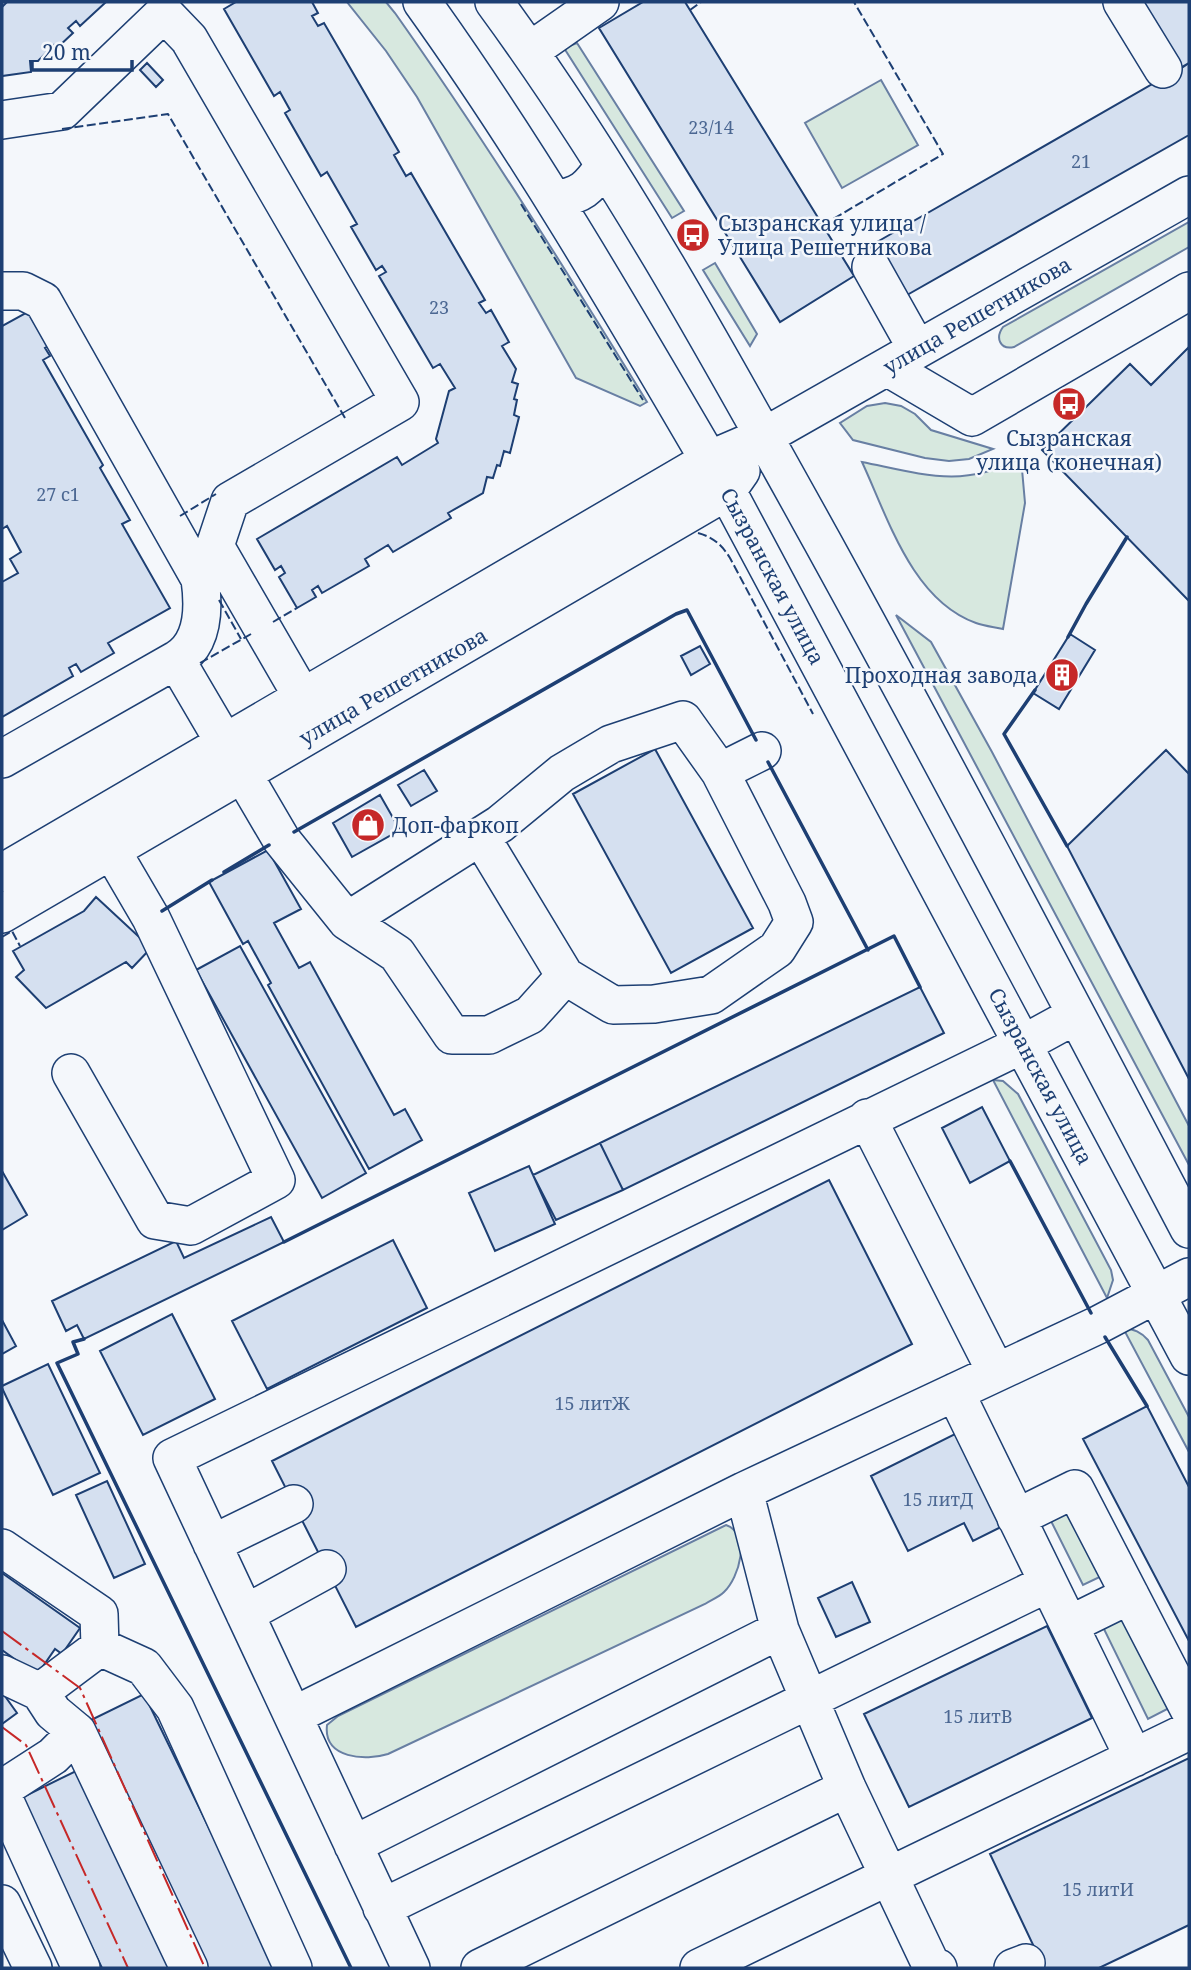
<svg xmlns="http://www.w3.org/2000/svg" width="1191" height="1970" viewBox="0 0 1191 1970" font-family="'Noto Serif',serif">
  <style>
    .green { fill: #d7e8df; stroke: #687fa3; stroke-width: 2 }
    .building { fill: #d5e0f0; stroke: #1d3f73; stroke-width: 2 }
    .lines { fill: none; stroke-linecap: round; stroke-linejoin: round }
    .minor-casing { stroke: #1d3f73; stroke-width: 40 }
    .minor { stroke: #f4f7fb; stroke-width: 37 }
    .fence { stroke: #1d3f73; stroke-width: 2; stroke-dasharray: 9 3.5; stroke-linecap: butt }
    .wall { stroke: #1d3f73; stroke-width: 3.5 }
    .power { stroke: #c62828; stroke-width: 2; stroke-dasharray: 24 5 3.5 5; stroke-linecap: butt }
    .labels { text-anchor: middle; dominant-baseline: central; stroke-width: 5; stroke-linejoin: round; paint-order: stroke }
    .number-label { font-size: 18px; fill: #4b6792 }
    .poi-label { font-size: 21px; fill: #1d3f73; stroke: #f4f7fb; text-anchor: start }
    .street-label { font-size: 21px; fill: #1d3f73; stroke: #f4f7fb }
  </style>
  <rect width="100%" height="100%" fill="#f4f7fb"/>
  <path class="green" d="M347,2H386L395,13C484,139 566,270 647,402L640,406L576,378L417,97L386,51Z
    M577,43L684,211L672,218L564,48Z
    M881,80L918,145L842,188L805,123Z
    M1189,222V247L1014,347C1000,350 995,338 1003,327Z
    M715,263L757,334L750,346L703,270Z
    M885,403L901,406L915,414L931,430L993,449L969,459L949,461L925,458L853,440L840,423L867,406Z
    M1021,458L1025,503L1003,629C994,627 984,626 976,623C912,600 888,518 862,462C922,474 963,489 1021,458Z
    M896,615L931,642L992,752L1189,1126V1165Z
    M993,1080L1003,1081L1018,1094L1111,1270L1113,1280L1107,1298Z
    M1123,1328C1134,1329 1141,1332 1148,1340L1189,1417V1452Z
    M1068,1492L1108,1573L1083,1585L1043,1505Z
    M726,1525C752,1534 739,1578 724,1592C719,1597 711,1600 705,1604L388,1754C366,1761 323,1759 327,1725L338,1716Z
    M1127,1609L1175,1705L1148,1719L1101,1623Z"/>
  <path class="building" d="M7,2H106L80,26L76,21L68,28L73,33L57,48L54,45L38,61H30L31,72L2,76V7Z
    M236,2H312L318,13L312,16L318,26L324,23L399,152L394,155L406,176L411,173L485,300L479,303L486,313L491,310L509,342L502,346L516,369L512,382L518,384L514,399L517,400L514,415L519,417L510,453L504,451L500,466L497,465L493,478L487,477L483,493L448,513L451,518L393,552L388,545L365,559L369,566L322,593L318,586L312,590L316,597L297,608L279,577L285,573L281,566L275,570L257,539L397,457L402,465L438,443L436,439L449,391L455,388L440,364L433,368L379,276L386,272L382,266L376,270L351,227L357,224L327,172L321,176L285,113L290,110L280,92L274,96L224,9Z
    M643,2H685L854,276L780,322L599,28Z
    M1137,2H1189V63L1177,71Z
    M147,63L163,80L156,87L140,70Z
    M1189,63V135L900,299L870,246Z
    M33,309L53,344L45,348L50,356L43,360L103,465L100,468L130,520L122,524L170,608L108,643L114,653L81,672L76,664L69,668L73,676L2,717V582L18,573L10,559L21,552L7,526L2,529V326Z
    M1189,347V601L1042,450L1130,364L1151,385Z
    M1070,634L1095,650L1059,709L1033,693Z
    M700,646L710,664L691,675L681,656Z
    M655,749L753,928L671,973L573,794Z
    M1166,750L1189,774V1079L1067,846Z
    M424,770L437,791L411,806L398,785Z
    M380,795L400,830L352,857L333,823Z
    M268,850L301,909L274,923L299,968L310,962L394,1115L405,1109L422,1140L369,1169L268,985L271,983L248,941L243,944L209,882Z
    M96,897L151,948L132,968L126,962L46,1008L16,977L24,970L13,951L84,911Z
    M240,946L366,1173L322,1198L196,970Z
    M920,987L944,1033L623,1190L600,1143Z
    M982,1107L1010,1161L970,1183L942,1128Z
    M600,1143L623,1190L556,1220L533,1175Z
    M529,1166L555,1224L495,1251L469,1193Z
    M2,1171L27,1215L2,1230Z
    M829,1180L912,1344L356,1627L272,1461Z
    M271,1217L284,1242L84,1339L77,1325L66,1331L52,1301L176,1241L184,1258Z
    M393,1240L427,1308L267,1389L232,1321Z
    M172,1314L215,1399L143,1435L100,1351Z
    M2,1320L16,1346L2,1354Z
    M48,1364L100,1473L53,1495L2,1388V1386Z
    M1147,1406L1189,1487V1641L1083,1439Z
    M959,1432L1005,1525L973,1541L964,1523L908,1551L871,1476Z
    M107,1481L145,1564L114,1578L76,1495Z
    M2,1573L80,1628L62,1654L55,1649L37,1675L2,1650Z
    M852,1582L870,1622L836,1637L818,1598Z
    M1047,1626L1092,1718L909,1807L864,1714Z
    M2,1692L17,1713L2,1724Z
    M144,1694L277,1968H206L87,1722Z
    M1189,1758V1925L1099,1968H1044L990,1854Z
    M76,1771L172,1968H102L19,1799Z"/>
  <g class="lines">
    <g class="minor-casing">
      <path id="minor" d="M422,2C534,158 630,325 727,491L1189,1356
        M494,2C618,171 720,357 822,541C947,768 1068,999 1189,1229
        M1122,2L1163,69
        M530,51L600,2
        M2,120L62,111L164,13L189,39L400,402L230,501L215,546L303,698
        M554,200C582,195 588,189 604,166
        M871,267L917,349
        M2,291H23L43,301L200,579C204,607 204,644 176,660
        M887,367L972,417L1189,291
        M2,759L176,660L281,839L347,921L397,954L452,1035H489L530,1015L565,976
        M720,772L762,751
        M2,873L709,460L765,436L1189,195
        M2,914L727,491L741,471
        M347,921L500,824L562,773L611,744L683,720L720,772L787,903L794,922L777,949L711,995L654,1004L613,1005L565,976L481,837
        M71,1073L155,1220L191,1226L276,1180L151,918L99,829
        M867,1118L996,1372
        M955,1392L1134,1758
        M1016,1518L1075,1489L1189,1709
        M212,1544L294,1504
        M2,1548L99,1614L100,1647L40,1692L2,1674
        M245,1614L327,1569
        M1069,1625L1130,1595
        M100,1647L144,1667L175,1708L293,1968
        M40,1692L53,1712L77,1732L189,1968
        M293,1716L744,1491
        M2,1789L53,1756L77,1732
        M2,1795L81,1968
        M353,1845L780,1630
        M2,1904L33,1968
        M382,1908L1048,1583
        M411,1968L172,1458L1023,1044L1076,1015
        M480,1968L847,1788
        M699,1968L1189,1731
        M938,1968L932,1967L847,1788L780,1630L744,1491L1098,1325L1189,1277
        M1013,1968L1026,1963"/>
    </g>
    <use href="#minor" class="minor"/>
    <path class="fence" d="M690,10L701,2
      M62,129L168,114L345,418
      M521,204L643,400
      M823,225L943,154L854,2
      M180,516L216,494
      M698,533C713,537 722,545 730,558L813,714
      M219,600L241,639
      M273,622L297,608
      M200,663L251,634
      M2,937L12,931L20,946"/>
    <path class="wall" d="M1068,637L1086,604L1127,537
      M1035,690L1004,734L1067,846
      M768,762L868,950
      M294,832L676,614L687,610L756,740
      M224,872L269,845
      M162,911L212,880
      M1010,1161L1091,1313
      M284,1242L894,936L920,987
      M1105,1337L1147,1406
      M84,1339L73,1342L78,1354L57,1363L351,1968"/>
    <path class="power" d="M2,1631L80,1688L205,1968
      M2,1727L26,1745L128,1968"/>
  </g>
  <defs>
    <g id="bus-disc" transform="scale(1.75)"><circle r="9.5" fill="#c62828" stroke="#f4f7fb"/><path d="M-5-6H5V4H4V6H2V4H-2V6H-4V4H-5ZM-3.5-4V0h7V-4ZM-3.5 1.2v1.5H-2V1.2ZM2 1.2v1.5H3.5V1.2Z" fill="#fff"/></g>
    <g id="building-disc" transform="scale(1.75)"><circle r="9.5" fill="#c62828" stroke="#f4f7fb"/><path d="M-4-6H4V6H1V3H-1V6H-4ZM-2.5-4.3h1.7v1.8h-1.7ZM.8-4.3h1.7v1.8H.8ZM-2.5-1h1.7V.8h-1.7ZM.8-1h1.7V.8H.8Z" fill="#fff"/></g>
    <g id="shop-disc" transform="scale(1.75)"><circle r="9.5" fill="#c62828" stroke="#f4f7fb"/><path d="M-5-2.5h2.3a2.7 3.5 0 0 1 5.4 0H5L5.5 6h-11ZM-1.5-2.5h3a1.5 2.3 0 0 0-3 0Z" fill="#fff"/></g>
  </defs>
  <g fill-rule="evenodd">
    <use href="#bus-disc" x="693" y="235"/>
    <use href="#bus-disc" x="1069" y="404"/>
    <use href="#building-disc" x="1062" y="675"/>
    <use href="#shop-disc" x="368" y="825"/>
  </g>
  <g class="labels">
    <g class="number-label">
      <text x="711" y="127">23/14</text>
      <text x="1081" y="161">21</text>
      <text x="439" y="307">23</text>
      <text x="58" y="494">27 с1</text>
      <text x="592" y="1403">15 литЖ</text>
      <text x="938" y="1499">15 литД</text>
      <text x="978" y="1716">15 литВ</text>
      <text x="1098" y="1889">15 литИ</text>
    </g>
    <g class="poi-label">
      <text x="718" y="223">Сызранская улица /<tspan x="718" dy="24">Улица Решетникова</tspan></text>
      <text x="1069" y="438" text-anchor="middle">Сызранская<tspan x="1069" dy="24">улица (конечная)</tspan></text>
      <text x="1038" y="675" text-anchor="end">Проходная завода</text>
      <text x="392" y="825">Доп-фаркоп</text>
    </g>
    <g class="street-label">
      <text transform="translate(977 315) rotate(-30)">улица Решетникова</text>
      <text transform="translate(773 576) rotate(62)">Сызранская улица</text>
      <text transform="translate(393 686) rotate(-30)">улица Решетникова</text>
      <text transform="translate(1041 1076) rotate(62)">Сызранская улица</text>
    </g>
  </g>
  <rect width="1191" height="1970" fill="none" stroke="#1d3f73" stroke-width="7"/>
  <path d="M32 60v10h100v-10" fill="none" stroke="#1d3f73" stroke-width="3.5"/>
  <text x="42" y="60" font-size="21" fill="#1d3f73" stroke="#f4f7fb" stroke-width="5" paint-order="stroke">20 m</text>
</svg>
